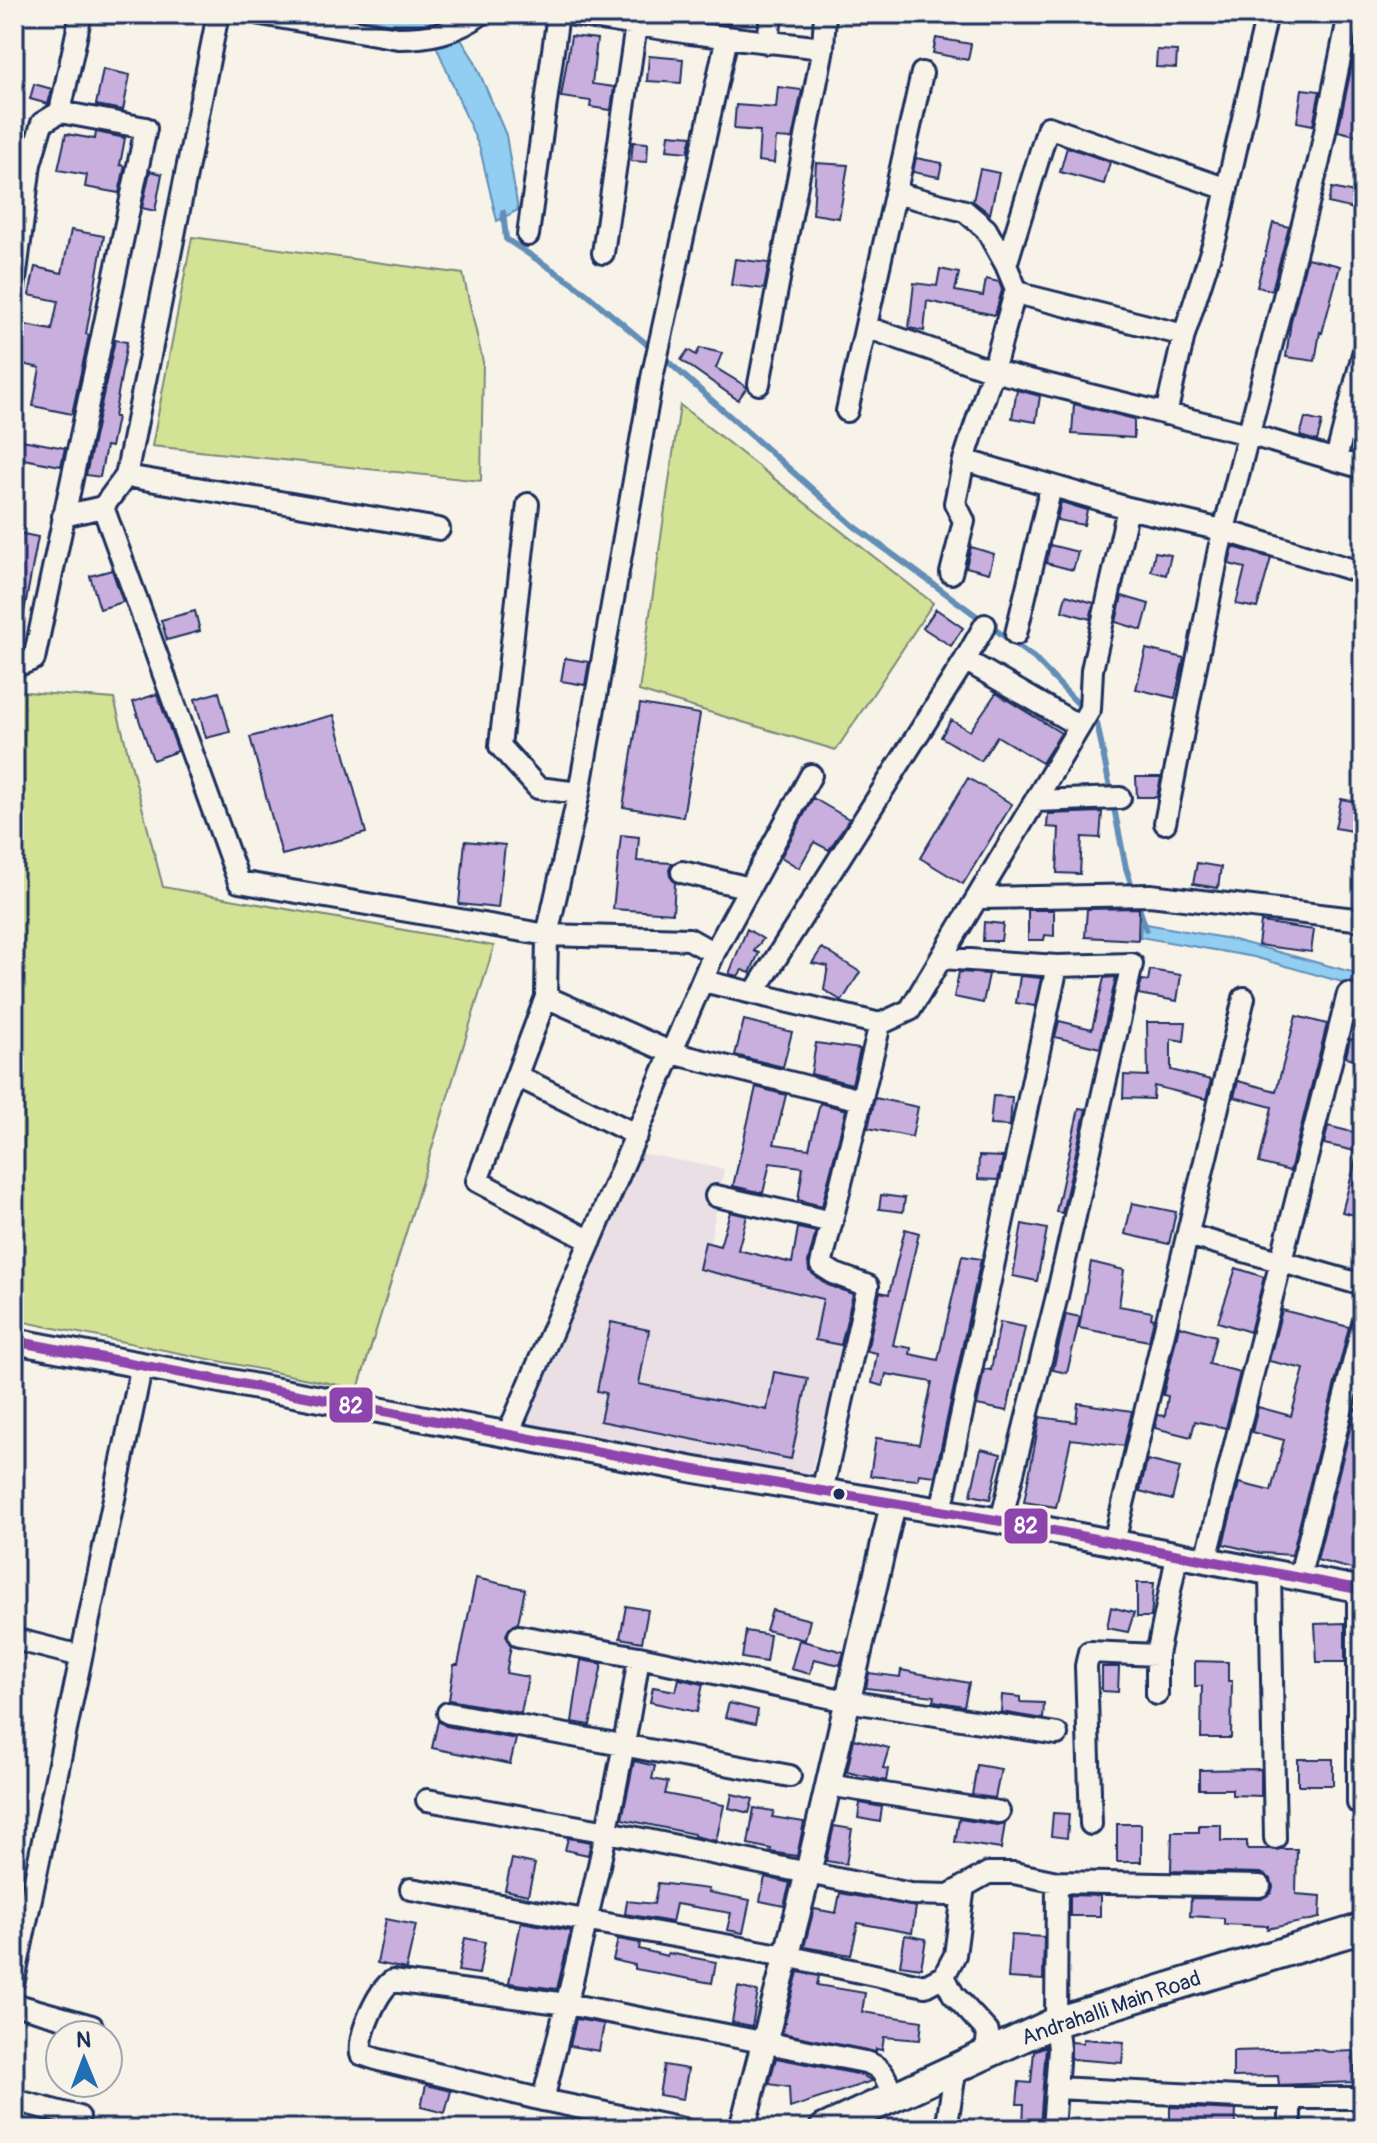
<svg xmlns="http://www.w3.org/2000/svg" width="1377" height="2143" viewBox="0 0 1377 2143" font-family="Pangolin,sans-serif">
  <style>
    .built { fill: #e9dfe5 }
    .green { fill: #d4e296; stroke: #78887a; stroke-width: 2 }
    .water { fill: #92cdf2; stroke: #628eb7; stroke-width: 2 }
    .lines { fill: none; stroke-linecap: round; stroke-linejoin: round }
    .stream { stroke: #628eb7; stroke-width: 6 }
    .building { fill: #c9afdd; stroke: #1b2f5e; stroke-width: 2 }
    .minor-casing { stroke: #1b2f5e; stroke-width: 26 }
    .tertiary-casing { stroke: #1b2f5e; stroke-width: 30 }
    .secondary-casing { stroke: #1b2f5e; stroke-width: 34 }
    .minor { stroke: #f7f3e8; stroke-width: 20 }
    .tertiary { stroke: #f7f3e8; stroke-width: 24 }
    .secondary { stroke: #f7f3e8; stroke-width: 28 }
    .bus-1-casing { stroke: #f7f3e8; stroke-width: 16 }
    .bus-1 { stroke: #8e44ad; stroke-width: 10 }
    .bus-dot { fill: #1b2f5e; stroke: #f7f3e8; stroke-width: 3 }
    .labels { text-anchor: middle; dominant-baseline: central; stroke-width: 8; stroke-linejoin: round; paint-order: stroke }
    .street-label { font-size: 22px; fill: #1b2f5e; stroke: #f7f3e8 }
    .line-badge { stroke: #f7f3e8; stroke-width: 3 }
    .badge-label { font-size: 22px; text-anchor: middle; font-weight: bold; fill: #fff }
  </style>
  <rect width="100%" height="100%" fill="#f7f3e8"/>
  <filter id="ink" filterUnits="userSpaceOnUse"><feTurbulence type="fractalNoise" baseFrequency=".0125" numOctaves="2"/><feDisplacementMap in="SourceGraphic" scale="16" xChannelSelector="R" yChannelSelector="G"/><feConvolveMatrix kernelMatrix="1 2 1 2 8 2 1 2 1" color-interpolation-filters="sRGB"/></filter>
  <g filter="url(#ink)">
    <path class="built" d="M635,1152L724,1169L709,1247L859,1284L810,1476L515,1426Z"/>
    <path class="green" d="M192,237L463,274L483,362L481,481L152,446Z
      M680,405L933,603L836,750L639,691Z
      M14,691L114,699L163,887L494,946L358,1389L14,1320Z"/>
    <path class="water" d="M344,14H436L441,16L419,29Z
      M459,36L474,60L506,135L518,210L497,221L480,149L435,43Z
      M1141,923L1230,939L1363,975V988L1254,957L1140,937Z"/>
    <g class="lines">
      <path class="stream" d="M503,212L506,239L577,286L673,366L854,526L1034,658L1083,709
        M1091,717L1097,723L1126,868L1146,929"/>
    </g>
    <path class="building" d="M707,14H731L730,24L706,22Z
      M571,36L597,39L592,84L614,87L611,110L590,107L591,101L561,97Z
      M1358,36L1363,37V137L1338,131Z
      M936,38L971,44L968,60L933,53Z
      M1157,50L1177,51L1176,68L1156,67Z
      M649,56L683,59L681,83L647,81Z
      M103,69L130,75L123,110L96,105Z
      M34,84L52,89L48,104L30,99Z
      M778,87L802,90L792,139L776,138L774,163L758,161L760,131L734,129L736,105L776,108Z
      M1302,89L1320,91L1313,125L1297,122Z
      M96,132L125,138L120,165L125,166L119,193L85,187L87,175L58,170L66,134L95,139Z
      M669,134L692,136L688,152L667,150Z
      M633,142L648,143L647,162L631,161Z
      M1067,147L1110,162L1104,184L1060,172Z
      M916,158L942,163L939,177L913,172Z
      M816,163L848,165L839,218L813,214Z
      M980,169L999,173L990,214L973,201Z
      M150,171L162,174L155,211L142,208Z
      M1332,188L1363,195V211L1328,203Z
      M1273,223L1289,227L1272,290L1257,287Z
      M71,230L104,236L86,334L89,335L72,414L33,406L40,368L14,362L20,324L52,330L58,301L29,295L35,267L62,273Z
      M1307,258L1340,266L1322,333L1320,332L1315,361L1286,357L1291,321Z
      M735,259L769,263L764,289L731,285Z
      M940,269L959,273L955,291L983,296L986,279L999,282L1002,290L995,315L927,301L924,331L909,328L914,283L937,286Z
      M115,340L127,342L114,417H117L111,447L106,446L100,477L86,475Z
      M700,348L722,353L716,368L747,387L738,400L681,360L688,350L696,355Z
      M1017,390L1040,396L1036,422L1012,418Z
      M1074,404L1134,419V438L1072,434Z
      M1305,418L1322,422L1317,441L1300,436Z
      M22,440L65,448L61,466L18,458Z
      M1061,502L1087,510L1084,525L1057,520Z
      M14,532L38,537L21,628L14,627Z
      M1050,545L1078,552L1073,570L1046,563Z
      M971,547L994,554L989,573L966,567Z
      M1233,547L1271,558L1257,608L1236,604L1245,568L1229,564Z
      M1155,552L1171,555L1166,575L1151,571Z
      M112,570L123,602L100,609L90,576Z
      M1066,595L1094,603L1090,619L1062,611Z
      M1122,596L1149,604L1142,630L1116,622Z
      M936,609L963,628L951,646L923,628Z
      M195,611L200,631L167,640L161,620Z
      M1146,649L1184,658L1175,698L1136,689Z
      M565,658L589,662L585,685L561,681Z
      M219,692L230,732L206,738L195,699Z
      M996,693L1061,733L1042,763L997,736L981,761L941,737L951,720L970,731Z
      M157,694L178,751L153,760L133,702Z
      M640,704L700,714L683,817L623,807Z
      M334,715L366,833L282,855L250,737Z
      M1136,777H1161L1157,797H1137Z
      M968,778L1012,804L963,884L920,858Z
      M813,798L849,819L829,850L814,842L799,868L781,857Z
      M1341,799L1363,803V833L1335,828Z
      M1102,812L1100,838L1082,837L1080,874L1057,873L1059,828L1047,827L1048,814Z
      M621,835L639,837L637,861L672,863L669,870L670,876L675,883L673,913L613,909Z
      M465,841L505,845L498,908L459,904Z
      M1197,863L1221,867L1218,888L1193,884Z
      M1139,908L1138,940L1085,937L1087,909Z
      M1028,910H1054V936L1045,935L1044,940H1028Z
      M984,922L1003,924L1001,941H983Z
      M1261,922L1314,930L1311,952L1258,945Z
      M747,929L763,939L754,951L759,953L750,973L742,970L738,976L729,974Z
      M822,948L860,972L842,1001L824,990L828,966L812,963Z
      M1150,970L1181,975L1177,1001L1138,994L1142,980L1148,981Z
      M959,972L989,974L983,1003L954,997Z
      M1020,976L1041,978L1035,1006L1016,1003Z
      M1116,977L1100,1048L1055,1037L1059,1021L1092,1029L1104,978Z
      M1296,1016L1327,1024L1290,1171L1259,1163L1272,1107L1234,1097L1238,1081L1276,1091Z
      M744,1020L792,1032L783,1067L735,1055Z
      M1147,1022H1186L1184,1041L1171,1039V1070L1211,1080L1206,1099L1154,1086L1153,1099L1123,1098L1124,1075L1148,1076Z
      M1350,1039L1363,1042V1061L1346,1057Z
      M816,1043L860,1049L852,1084L811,1074Z
      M756,1087L786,1095L774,1144L809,1149L820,1103L846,1110L822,1206L798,1200L803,1167L770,1163L763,1193L733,1186Z
      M993,1096L1012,1097L1010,1126L990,1125Z
      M875,1098L918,1107L912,1137L868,1128Z
      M1079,1108L1086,1109L1062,1213L1056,1212Z
      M1328,1126L1360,1134L1355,1151L1324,1144Z
      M1358,1152L1363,1153V1217L1342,1212Z
      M979,1156L1003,1157L998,1180L978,1179Z
      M881,1195L905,1198L903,1212L879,1209Z
      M1132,1203L1176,1212L1169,1244L1125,1234Z
      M730,1212L747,1216L738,1250L792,1263L798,1228L816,1232L808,1262L809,1271L828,1285L853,1294L841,1345L815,1340L823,1299L699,1269L705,1242L720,1246Z
      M1022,1224L1047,1229L1037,1281L1013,1276Z
      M905,1229L919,1233L893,1345L911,1348L910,1354L938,1360L962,1256L981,1259L935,1476L919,1474L918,1480L870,1476L876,1438L919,1444L932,1382L886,1374L883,1386L872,1383L877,1353L867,1351L880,1292L889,1294Z
      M1091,1262L1124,1270L1119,1306L1152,1312L1151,1318L1154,1319L1149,1341L1079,1328Z
      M1236,1268L1264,1277L1250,1332L1218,1322Z
      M1282,1310L1349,1327L1292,1555L1261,1553L1223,1544L1239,1483L1271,1491L1284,1440L1252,1432L1258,1407L1291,1416L1304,1369L1269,1361Z
      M1066,1314L1080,1317L1067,1373L1053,1370Z
      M611,1322L649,1330L639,1384L767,1410L774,1372L808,1378L791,1459L600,1421L606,1393L597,1391Z
      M1000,1322L1025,1327L1007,1411L977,1405L984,1369L991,1370Z
      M1179,1326L1216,1336L1209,1364L1240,1372L1226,1428L1195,1421L1191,1437L1155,1428L1158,1415L1165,1416L1168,1396L1163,1395Z
      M1078,1403L1132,1411L1124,1446L1071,1439L1056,1507L1024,1502L1040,1417L1076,1422Z
      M1355,1409L1363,1411V1506L1354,1540L1363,1542V1572L1317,1560Z
      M981,1449L1001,1454L990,1499L971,1495Z
      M1147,1460L1180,1468L1172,1500L1140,1491Z
      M476,1578L525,1589L518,1623L510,1627L506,1635L511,1646L506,1673L528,1677L521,1713L449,1700L454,1665H458Z
      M1137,1583H1154L1151,1617H1137Z
      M626,1606L648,1610L642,1642L620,1638Z
      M1111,1607L1134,1613L1128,1632L1107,1628Z
      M772,1610L810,1620L805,1640L766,1630Z
      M1345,1623V1662H1317L1315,1624Z
      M746,1631L770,1635L766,1662L742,1658Z
      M799,1640L844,1652L840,1665L814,1659L810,1674L791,1669Z
      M581,1660L602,1664L590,1725L572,1722Z
      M1195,1661L1228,1662V1681H1232L1231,1738H1201L1202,1686H1195Z
      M1102,1667H1119L1118,1692L1102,1691Z
      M901,1670L969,1683L964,1706L934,1701L935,1696L866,1688L869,1673L900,1677Z
      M679,1679L703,1684L697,1712L650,1702L653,1687L676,1691Z
      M1002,1695L1020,1697V1702L1044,1703L1043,1719L1001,1712Z
      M729,1703L758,1710L755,1724L725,1717Z
      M438,1721L446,1726L516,1739L510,1764L432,1748Z
      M854,1739L889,1748L883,1768L888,1769L886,1781L847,1772Z
      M1298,1759H1333V1785H1298Z
      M634,1761L655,1766L652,1779L668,1782L665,1794L724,1805L716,1841L694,1836V1834L622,1819Z
      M977,1765L1001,1769L995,1798L972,1795Z
      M1261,1769V1796L1232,1795V1789H1199V1770Z
      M732,1794L753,1799L749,1813L729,1808Z
      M860,1803L882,1807L880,1822L858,1818Z
      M754,1808L774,1811L772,1817L804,1822L797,1856L770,1852L771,1849L748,1844Z
      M1053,1813L1069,1814L1067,1838L1051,1836Z
      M959,1819L997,1825L1005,1823L1001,1849L955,1842Z
      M1117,1824H1141V1862H1117Z
      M1199,1825H1221V1841H1247V1849H1297L1296,1894L1321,1896L1320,1918L1267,1929L1268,1926L1224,1924V1918L1190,1916L1191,1898L1261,1899L1271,1893L1273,1887L1271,1879L1261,1873L1171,1871L1172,1832H1199Z
      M834,1826L852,1829L846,1864L826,1861Z
      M568,1838L591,1842L588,1855L565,1850Z
      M512,1859L535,1864L528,1895L505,1890Z
      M765,1877L790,1883L784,1906L760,1901Z
      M658,1883L709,1889L708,1892L750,1900L743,1933L727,1930L731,1913L676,1904L672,1922L625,1914L627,1901L654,1904Z
      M840,1893L916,1907L912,1933L858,1923L851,1955L804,1947L814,1909L836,1913Z
      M1070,1895L1100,1896V1916H1070Z
      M386,1919L416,1925L406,1969L377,1963Z
      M521,1922L571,1931L557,1989L509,1983Z
      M905,1935L926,1939L921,1968L900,1965Z
      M1011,1935L1044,1937L1043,1980L1008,1978Z
      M465,1938L485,1942L479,1974L458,1971Z
      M618,1939L640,1943L639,1949L667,1956L668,1953L716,1962L712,1983L635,1969V1965L613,1960Z
      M798,1972L819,1976L817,1985L865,1993L862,2012L922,2021L920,2040L884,2037L882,2050L876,2049V2052L782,2033Z
      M738,1987L758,1992L752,2026L732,2022Z
      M576,2019L604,2024L599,2051L570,2046Z
      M1083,2039L1124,2042L1122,2063L1071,2059V2042L1083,2043Z
      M1046,2046L1040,2126L1023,2125L1024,2104H1017L1019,2082L1031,2083L1034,2051Z
      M1316,2049L1329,2052L1354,2051L1355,2082L1279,2085L1278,2076L1233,2077V2051Z
      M776,2058L862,2075L872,2081L790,2108L789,2087L769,2084Z
      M664,2065L688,2069L683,2099L659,2095Z
      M426,2085L451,2091L445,2113L421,2107Z
      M1170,2107L1236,2110L1235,2129H1204V2122L1170,2123Z"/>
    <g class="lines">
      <g class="minor-casing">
        <path id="minor" d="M261,14L398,38C428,38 456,33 481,14
          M567,14L690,33L823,48
          M768,43L771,14
          M60,112L81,14
          M895,193L965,211L986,229L1006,265
          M528,235L558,14
          M603,253L636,25
          M14,288L30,164L42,123L60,112L146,128L34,659L14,667
          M1016,289L993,371L964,460L1128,508
          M866,327L993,371L1248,434L1363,468
          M1184,335L1028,296L1016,289L1006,265L1048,127L1227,189
          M759,384L823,48L825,14
          M847,411L922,73
          M1166,414L1184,335L1216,236L1267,14
          M1336,459L1363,354
          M126,476L439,529
          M528,504L500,746L538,788L579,793
          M103,507L126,476L218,14
          M63,516L103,507L239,882L547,935L689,939L714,953
          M951,573L964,521L955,503L964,460
          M1016,634L1051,487
          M965,660L985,625
          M1035,801L1120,798
          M1165,823L1219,549L1319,161L1349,14
          M682,872L750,888
          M977,898L1150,895L1363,920
          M942,958L1057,966
          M703,981L880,1024L910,1010L1090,709L1092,670L1128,508L1226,531L1363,573
          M754,993L965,660L1079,726
          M546,997L672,1053L861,1100
          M517,1076L637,1135
          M716,1196L832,1222
          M1188,1235L1363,1285
          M591,1241L477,1181L546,997L547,935L579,793L652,378L727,37
          M508,1434L714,953L811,775
          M822,1492L868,1286L835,1274L821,1265L880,1024
          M941,1511L1057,966L1132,964L1057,1296L1001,1521
          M1114,1542L1244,998
          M1206,1560L1348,994
          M1270,1573L1275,1838
          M1299,1579L1363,1324
          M519,1636L639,1657L847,1701L1057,1734
          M14,1639L81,1656
          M1157,1694V1655L1177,1556
          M448,1713L790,1776
          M828,1785L999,1812
          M427,1800L608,1832L911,1894L949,1895L988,1873H1014L1057,1882L1260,1886
          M1358,1803V1589
          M1091,1824L1086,1666L1089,1652L1157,1655
          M964,1886L955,1955L944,1976L953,1994L988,2032L986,2054
          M411,1889L786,1956L925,1986L944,1976
          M14,1980L142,1364
          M14,2004L92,2026
          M1056,2088L1258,2098H1363
          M1290,2098V2129
          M14,2100L79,2117
          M543,2100C579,1953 616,1806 639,1657
          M683,2129L543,2100L379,2060L361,2054C358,2035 377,1992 392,1981L567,2004L865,2062C884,2067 886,2079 893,2096
          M946,2129L956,2067
          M1053,2129L1059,2049L1056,2022L1057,1882"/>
      </g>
      <g class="tertiary-casing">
        <path id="tertiary" d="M14,1341L695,1470L1001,1521L1363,1590
          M742,2129L808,1873L893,1504"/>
      </g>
      <g class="secondary-casing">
        <path id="secondary" d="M824,2129L1056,2022L1363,1928"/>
      </g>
      <use href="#minor" class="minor"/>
      <use href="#tertiary" class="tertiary"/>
      <use href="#secondary" class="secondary"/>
      <g class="bus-1-casing">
        <path id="bus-1" d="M14,1341L695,1470L1001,1521L1363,1590"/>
      </g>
      <use href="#bus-1" class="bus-1"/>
    </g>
  </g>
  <circle class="bus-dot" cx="839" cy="1494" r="7"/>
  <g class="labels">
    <g class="street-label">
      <text transform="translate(1111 2008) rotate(-19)">Andrahalli Main Road</text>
    </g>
  </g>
  <g class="line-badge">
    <rect x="328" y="1386" width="46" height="38" rx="8" fill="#8e44ad"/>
    <rect x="1003" y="1507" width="46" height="38" rx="8" fill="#8e44ad"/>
  </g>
  <g class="badge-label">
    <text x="351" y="1413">82</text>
    <text x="1026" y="1533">82</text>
  </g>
  <rect width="1377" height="2143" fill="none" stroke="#f7f3e8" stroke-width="48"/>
  <rect x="24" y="24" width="1329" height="2095" fill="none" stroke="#1b2f5e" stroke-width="3" filter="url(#ink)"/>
  <g transform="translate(84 2059) rotate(359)"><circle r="38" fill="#f7f3e8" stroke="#9fa5b1" stroke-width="2"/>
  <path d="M0-6L14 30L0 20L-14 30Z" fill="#1f6fb2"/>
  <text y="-12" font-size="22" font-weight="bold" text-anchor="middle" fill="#1b2f5e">N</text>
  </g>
</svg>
